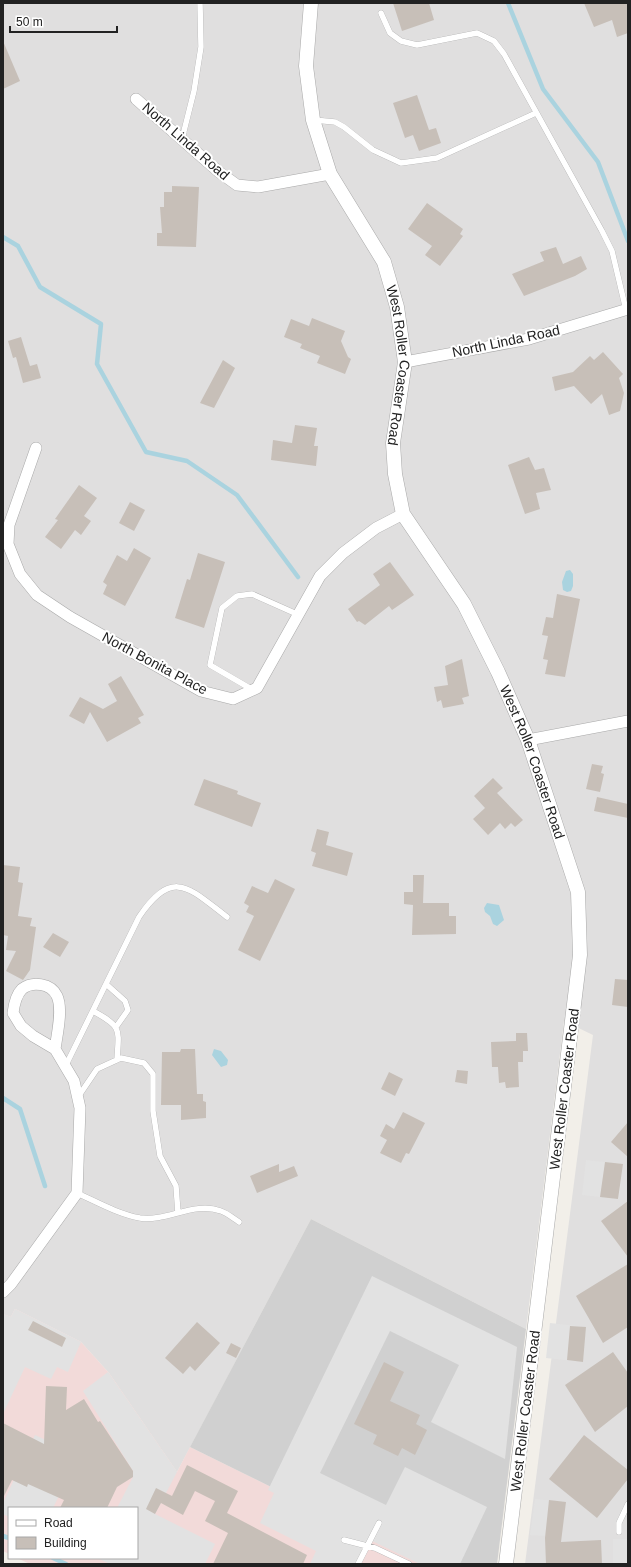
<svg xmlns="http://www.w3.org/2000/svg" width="631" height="1567" viewBox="0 0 631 1567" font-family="Helvetica,sans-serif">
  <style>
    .residential { fill: #e0dfdf }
    .commercial { fill: #f2dad9 }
    .religious { fill: #d0d0d0 }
    .parking { fill: #e2e2e2 }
    .water { fill: #aad3df }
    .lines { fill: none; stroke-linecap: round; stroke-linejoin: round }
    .stream { stroke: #aad3df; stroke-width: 4.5 }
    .building { fill: #c7bfb8 }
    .service-casing { stroke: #a9a9a9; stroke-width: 6 }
    .minor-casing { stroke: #a9a9a9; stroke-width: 12 }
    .tertiary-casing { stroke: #a9a9a9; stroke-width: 15 }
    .service { stroke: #fff; stroke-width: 5.5 }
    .minor { stroke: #fff; stroke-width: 11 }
    .tertiary { stroke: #fff; stroke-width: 14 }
    .labels { text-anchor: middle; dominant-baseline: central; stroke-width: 4; stroke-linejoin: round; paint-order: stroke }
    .street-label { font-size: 14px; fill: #222; stroke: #fff }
  </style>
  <rect width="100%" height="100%" fill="#f2efe9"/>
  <path class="residential" d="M3,3H628V1564H525L593,1035L564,1021L526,1329L311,1219L177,1472L109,1373L81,1342L15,1309L11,1317L3,1314Z"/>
  <path class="commercial" d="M15,1309L81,1342L109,1373L177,1472L190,1447L427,1564H30L17,1558H137V1508H9V1554L3,1551V1314L11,1317Z"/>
  <path class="religious" d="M311,1219L526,1329L497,1564H427L190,1447Z"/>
  <path class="parking" d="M586,1160L623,1164L619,1199L582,1195Z
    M372,1276L517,1347L505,1459L431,1422L459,1365L390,1331L320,1473L386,1505L405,1467L487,1507L460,1564H420L368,1539L355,1564H310L316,1551L260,1523L274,1493L268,1490Z
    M15,1309L81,1342L68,1372L57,1367L51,1379L25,1367L3,1414V1314L11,1317Z
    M550,1323L586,1327L583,1362L546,1358Z
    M108,1372L177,1472L155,1514L215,1544L205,1564H110L97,1558H137V1508H117L133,1477V1471L83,1391Z
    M35,1435L63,1448L70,1473L53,1508H9V1517L3,1514V1503Z
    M535,1499L566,1502L561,1537L530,1535Z
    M613,1539H628V1564H613Z"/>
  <path class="water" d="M570,570L573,574V586L571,591L567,592L563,590L562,582L566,571Z
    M487,903L499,905L504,920L497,926L493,924L490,916L485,912L484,908Z
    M214,1049L221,1051L228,1060L227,1065L221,1067L212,1055Z"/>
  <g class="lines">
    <path class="stream" d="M508,3L543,89L598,162L628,241
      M3,237L18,246L40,287L101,324L97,364L146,452L187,461L237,495L298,577
      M3,1098L20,1109L45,1186
      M3,1536L9,1538
      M53,1558L66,1564"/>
  </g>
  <path class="building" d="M393,3H429L434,20L402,31Z
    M584,3H628V33L617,37L612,20L594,27Z
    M3,41L20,81L3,89Z
    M417,95L429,130L436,128L441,143L419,151L413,135L405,138L393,103Z
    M172,186L199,187L196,247L157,246V233H162L160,207H164V192H172Z
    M427,203L463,229L460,234L463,236L440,266L425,255L432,246L408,229Z
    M556,247L563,264L581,256L587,269L575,276L524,296L512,274L544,261L540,252Z
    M312,318L345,331L341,341L348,357L351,359L345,374L317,363L320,356L300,348L302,344L284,337L291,319L309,326Z
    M21,337L30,366L37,364L41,378L23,383L16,357L13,358L8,341Z
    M603,352L623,374L619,378L624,393L620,411L609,415L602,394L591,404L574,386L555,391L552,377L573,372L590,356L594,360Z
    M223,360L235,368L214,408L200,403Z
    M295,425L317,428L314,446H318L316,466L271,460L273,440L292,443Z
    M529,457L535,470L544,468L551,490L536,493L540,509L525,514L508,465Z
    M79,485L97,498L84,516L91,521L81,535L75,530L61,549L45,537L58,520L55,519Z
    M130,502L145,510L134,531L119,523Z
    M134,548L151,558L125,606L103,594L107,585L103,582L117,555L127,561Z
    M198,553L225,562L204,628L175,618L187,579L190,580Z
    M390,562L414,595L392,610L389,606L365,625L359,621L357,622L348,609L380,585L373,574Z
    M557,594L580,599L565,677L545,674L548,660L543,659L548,636L542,635L546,617L553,618Z
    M462,659L469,696L462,698L464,704L443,708L441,700L437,702L434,687L448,685L445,666Z
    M121,676L144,715L138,718L141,723L107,742L90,712L84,724L69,716L80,697L103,709L117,701L108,684Z
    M592,764L603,766L601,773L604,774L600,792L586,789Z
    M493,778L503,788L497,793L523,820L515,827L511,823L505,829L500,823L488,835L473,819L485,808L474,796Z
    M204,779L238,791L237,794L261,803L252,827L194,805Z
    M597,797L628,804V818L594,811Z
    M317,829L329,832L326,845L353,853L347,876L312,866L316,853L311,851Z
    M3,865L20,867L18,882L23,883L18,916L32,918L30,926L36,927L30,970L23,980L6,971L16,951L6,950L8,936L3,935Z
    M413,875H424L423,903H449V916H456V934L412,935L413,905L404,904V892H413Z
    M275,879L295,889L260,961L238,950L254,916L246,912L249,906L244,903L252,886L268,893Z
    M53,933L69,942L60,957L43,947Z
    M615,979L628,980V1007L612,1005Z
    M516,1033H527L528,1051H523V1062H518L519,1087L506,1088L505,1082L499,1083L498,1067H492L491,1042L516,1041Z
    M181,1049H195L197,1094H203V1101L206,1102V1118L181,1120V1105H161L162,1052H180Z
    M457,1070L468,1071L467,1084L455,1082Z
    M389,1072L403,1079L395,1096L381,1089Z
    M403,1112L425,1123L409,1154L406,1153L401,1163L380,1153L387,1140L380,1136L386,1124L394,1129Z
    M628,1122V1157L611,1142Z
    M605,1162L623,1164L618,1199L600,1197Z
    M279,1164V1172L294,1166L298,1176L257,1193L250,1176Z
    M628,1201V1257L601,1221Z
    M628,1264V1327L603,1343L576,1296Z
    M33,1321L66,1338L62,1347L28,1330Z
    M197,1322L220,1343L195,1371L190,1366L183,1374L165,1358Z
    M570,1326L586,1327L583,1362L567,1360Z
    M231,1343L241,1348L236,1358L226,1353Z
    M613,1352L628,1373V1406L595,1432L565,1385Z
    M384,1362L404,1372L390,1401L420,1415L416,1424L427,1430L415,1455L402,1448L398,1456L373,1444L377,1435L354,1424Z
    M46,1386L67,1387L66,1410L84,1399L98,1422L100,1421L133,1471V1477L117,1487L107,1508H60L64,1500L28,1484L27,1487L12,1480L3,1498V1423L44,1444Z
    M584,1435L628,1470V1479L597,1518L549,1479Z
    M187,1465L238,1491L227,1513L307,1555L303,1564H213L228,1533L205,1521L215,1501L195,1491L183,1515L161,1503L155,1514L146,1509L156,1488L172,1496Z
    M549,1500L566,1502L561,1542L601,1540L602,1564H546L545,1538Z"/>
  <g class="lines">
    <g class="service-casing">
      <path id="service" d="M381,13L390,33L401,41L417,45L477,33L494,41L504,54L602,231L612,251L626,310
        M314,120L335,122L344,127L373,150L401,163L437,158L536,113
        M182,139L194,91L201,47L200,3
        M253,690L210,665L222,608L237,596L252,594L299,615
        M106,984L125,1001L128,1010L116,1027
        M93,1011C122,1027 119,1028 117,1060
        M65,1067L139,917C173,867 189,888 227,917
        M78,1097L97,1069L121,1058L144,1063L153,1074V1111L160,1156L176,1186L178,1213
        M77,1193C97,1202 118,1214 140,1218C167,1222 194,1201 221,1211C227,1213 233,1218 239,1222
        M619,1532V1523L628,1504
        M344,1540L375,1548L409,1564
        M358,1564L379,1523"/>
    </g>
    <g class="minor-casing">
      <path id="minor" d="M136,99L219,172L237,185L258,187L330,174
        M405,362L529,339L628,309
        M36,448L9,525L8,544L20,574L37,595L70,617L201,691L233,699L257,688L320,576L343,553L376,528L403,514
        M528,740L628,721
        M3,1292L11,1284L77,1193L80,1108L74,1081L55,1049L33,1036L21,1026L13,1013C14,1005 16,995 22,989C32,981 51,983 57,996C63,1009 57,1035 55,1049"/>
    </g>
    <g class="tertiary-casing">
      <g id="tertiary">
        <path id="s1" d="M311,3L306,66L313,120L330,174L384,262L397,307L405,362L393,443L395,474L403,514L464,604L498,672L528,740L578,892L580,955L506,1564"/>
      </g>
    </g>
    <use href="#service" class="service"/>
    <use href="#minor" class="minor"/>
    <use href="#tertiary" class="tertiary"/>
  </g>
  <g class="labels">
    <g class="street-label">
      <text transform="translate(186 141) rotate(41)">North Linda Road</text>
      <text transform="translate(506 341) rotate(-12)">North Linda Road</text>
      <text stroke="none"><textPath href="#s1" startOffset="383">West Roller Coaster Road</textPath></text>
      <text transform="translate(155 663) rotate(28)">North Bonita Place</text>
      <text stroke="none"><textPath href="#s1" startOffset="815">West Roller Coaster Road</textPath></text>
      <text transform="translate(564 1089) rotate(-83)">West Roller Coaster Road</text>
      <text transform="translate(525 1411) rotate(-83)">West Roller Coaster Road</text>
    </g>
  </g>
  <rect width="631" height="1567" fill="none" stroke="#222222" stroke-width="8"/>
  <rect x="8" y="1507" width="130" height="52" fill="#ffffff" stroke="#a7a7a7"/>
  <rect x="16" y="1520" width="20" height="6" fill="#ffffff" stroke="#a7a7a7"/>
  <text x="44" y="1527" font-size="12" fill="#222222">Road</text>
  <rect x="16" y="1537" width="20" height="12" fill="#c7bfb8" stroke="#a7a7a7"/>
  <text x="44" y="1547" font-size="12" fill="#222222">Building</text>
  <path d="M10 26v6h107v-6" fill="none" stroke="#222222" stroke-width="2"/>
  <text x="16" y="26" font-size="12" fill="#222222" stroke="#ffffff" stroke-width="3" paint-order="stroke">50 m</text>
</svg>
